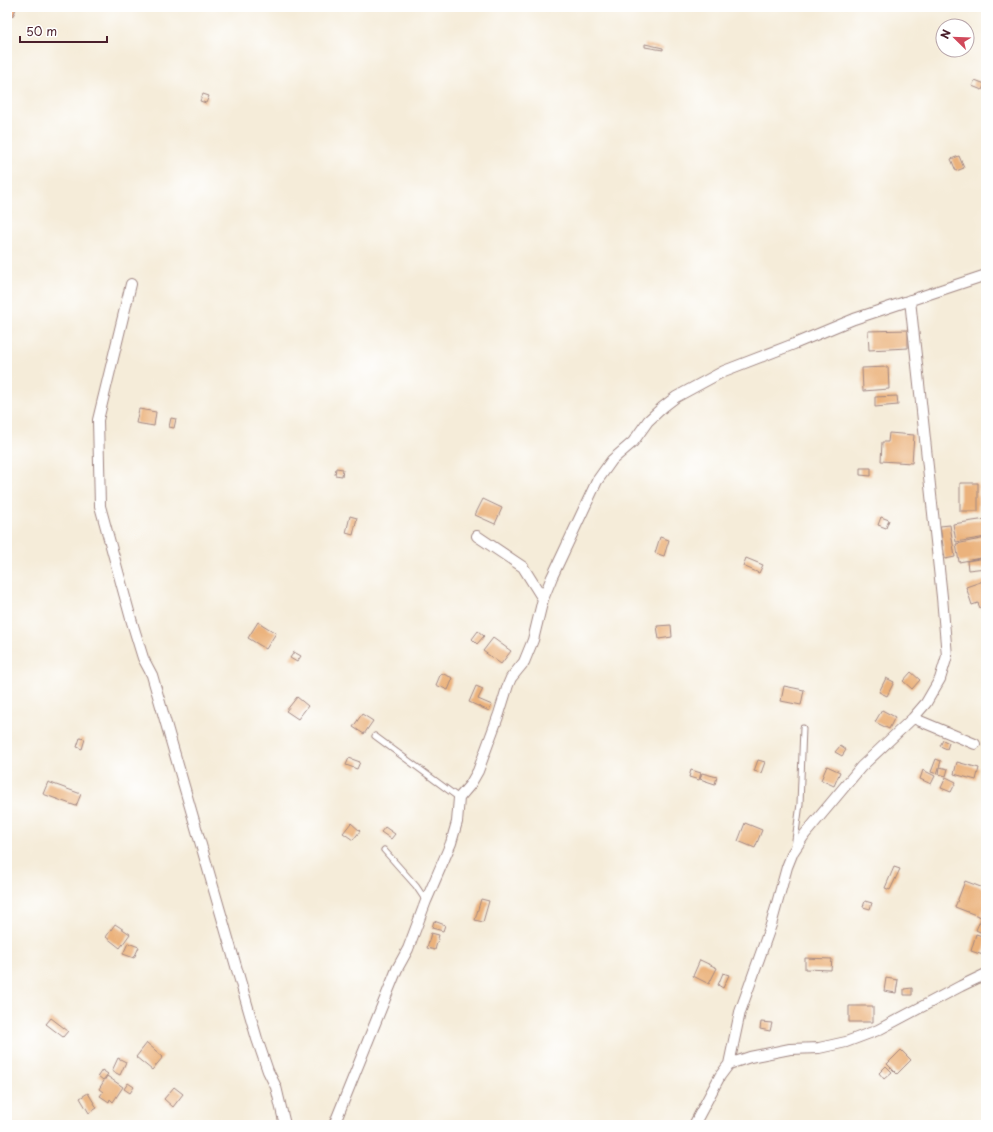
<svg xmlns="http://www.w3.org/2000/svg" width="993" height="1132" viewBox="0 0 993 1132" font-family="'Playpen Sans',sans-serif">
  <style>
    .building { fill: #ebb27c }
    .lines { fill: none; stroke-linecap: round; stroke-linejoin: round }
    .service-casing { stroke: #a08682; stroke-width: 7 }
    .minor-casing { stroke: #a08682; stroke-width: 12 }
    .primary-casing { stroke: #a08682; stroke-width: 17 }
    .service { stroke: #fff; stroke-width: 5 }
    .minor { stroke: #fff; stroke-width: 10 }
    .primary { stroke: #fcba8e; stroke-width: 15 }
  </style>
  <rect width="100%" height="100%" fill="#fff"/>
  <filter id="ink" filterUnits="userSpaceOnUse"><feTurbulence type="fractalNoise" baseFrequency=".025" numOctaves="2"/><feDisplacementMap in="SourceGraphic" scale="8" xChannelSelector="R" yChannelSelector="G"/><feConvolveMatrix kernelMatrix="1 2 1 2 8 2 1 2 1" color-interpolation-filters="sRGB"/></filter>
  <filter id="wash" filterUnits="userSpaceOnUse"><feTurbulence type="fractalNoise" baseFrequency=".012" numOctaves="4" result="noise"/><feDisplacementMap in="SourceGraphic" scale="16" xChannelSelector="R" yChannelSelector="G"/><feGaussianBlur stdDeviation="0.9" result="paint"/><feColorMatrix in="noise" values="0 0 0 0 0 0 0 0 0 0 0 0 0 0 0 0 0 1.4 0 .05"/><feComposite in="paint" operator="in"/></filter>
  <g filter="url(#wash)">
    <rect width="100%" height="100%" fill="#f5ecd9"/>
    <g id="blocks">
      <path class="building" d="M645,44L663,48V50L645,47Z
        M975,80L985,84L982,90L972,86Z
        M203,94L209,96L206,103L200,101Z
        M959,156L964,168L956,171L951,159Z
        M908,330V348L869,350L868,331Z
        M888,367L889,389L863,391L862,368Z
        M897,396L898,405L875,407V397Z
        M139,409L156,412L154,426L136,423Z
        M171,418L176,419L174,428L169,427Z
        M889,433L914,435L912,463L881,461L882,442H888Z
        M336,468L343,469L342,476L335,475Z
        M860,468H871V476L860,475Z
        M960,483H978V511H960Z
        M483,499L502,508L495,524L475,515Z
        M350,516L357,518L353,535L346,533Z
        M881,517L889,520L886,528L878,525Z
        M986,519V537L956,542L953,524Z
        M950,525L955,557L945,559L940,526Z
        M660,537L669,540L664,556L655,553Z
        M986,538V557L959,562L956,544Z
        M746,558L763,565L759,573L743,566Z
        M986,558V568L968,570L967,561Z
        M986,580V606L980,608L978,603L972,605L966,587Z
        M258,622L276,633L266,649L248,638Z
        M671,625L672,637L659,639L657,626Z
        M478,631L484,636L477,644L472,639Z
        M493,638L511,651L501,664L483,651Z
        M294,652L301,656L297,662L290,658Z
        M911,672L920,680L912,689L903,681Z
        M441,673L453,678L448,690L436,685Z
        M886,678L894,682L887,696L879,692Z
        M476,686L483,689L478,699L492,705L489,711L469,702Z
        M784,686L804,690L801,705L781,701Z
        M297,697L308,706L298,719L286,711Z
        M882,710L895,717L889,729L875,722Z
        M362,714L373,721L364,734L353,727Z
        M80,738L85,739L82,749L77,747Z
        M943,740L949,743L947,749L940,746Z
        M840,746L846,750L842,756L835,752Z
        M349,758L360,762L357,769L346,765Z
        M936,759L941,761L937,774L931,772Z
        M758,760L765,762L761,773L754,771Z
        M957,762L979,768L976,780L954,774Z
        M827,766L840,772L834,786L821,780Z
        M940,767L948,769L946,776L939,774Z
        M691,770L701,773L699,780L689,777Z
        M923,770L935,776L931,784L920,779Z
        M702,773L717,777L715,784L700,779Z
        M946,777L956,782L951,792L941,788Z
        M48,782L81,794L76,806L43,794Z
        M351,823L360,831L353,840L343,833Z
        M745,823L762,830L755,848L738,841Z
        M385,827L395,834L391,839L381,832Z
        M894,867L900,869L890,890L885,888Z
        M965,881L986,889V904L981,917L955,907Z
        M481,899L489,901L483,922L475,920Z
        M865,901L872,903L870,909L863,907Z
        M986,908V935L976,930Z
        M434,921L445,925L443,931L432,928Z
        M115,924L130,934L120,948L106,937Z
        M431,933L439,935L435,950L427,948Z
        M976,934L986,937V945L983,955L971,951Z
        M128,943L139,947L134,958L123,954Z
        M805,958L832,959L831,970L805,969Z
        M700,960L717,968L709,984L693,976Z
        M723,973L729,975L723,988L718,985Z
        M886,978L898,980L896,993L884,991Z
        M912,988V995H904V989Z
        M849,1006H873V1022H849Z
        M51,1018L68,1031L63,1037L46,1024Z
        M761,1022L772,1023L770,1031L760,1029Z
        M147,1043L163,1057L152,1070L136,1057Z
        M901,1050L911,1060L897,1074L887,1064Z
        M118,1058L126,1062L120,1075L112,1071Z
        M886,1066L892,1072L884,1079L879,1073Z
        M102,1070L108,1074L103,1080L98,1076Z
        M107,1076L123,1087L113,1102L110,1099L109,1102L100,1096L103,1092L99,1089Z
        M128,1083L134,1087L130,1093L124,1089Z
        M174,1087L183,1094L173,1107L164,1099Z
        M88,1093L97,1108L89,1113L80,1098Z"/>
    </g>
  </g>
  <g filter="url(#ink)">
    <use href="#blocks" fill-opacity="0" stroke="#a08682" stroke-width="1"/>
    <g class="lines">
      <g class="service-casing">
        <path id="service" d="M375,736L459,798
          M794,847L800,804L803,728
          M384,850L416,886L426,901"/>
      </g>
      <g class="minor-casing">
        <path id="minor" d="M131,284L98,420L100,506L131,619L143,658L152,675L257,1039L268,1071L276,1087L285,1125
          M477,536L523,567L543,599
          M913,718L975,744
          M729,1064L740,1012L771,925L787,867L793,852L805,834L861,767L913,718L926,703L940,679L947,656L942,597L910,300
          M334,1125L397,969L408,949L426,901L451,843L457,822L459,798L470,785L478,771L499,714L508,685L511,678L524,662L533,640L543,599L552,577L597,481L612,460L633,442L648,421L663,407L676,397L724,371L794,344L854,319L986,275
          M694,1125L720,1076L729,1064L750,1057L790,1049L819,1048L846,1042L878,1030L961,986L986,974"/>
      </g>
      <g class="primary-casing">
        <path id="primary" d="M7,10L8,7"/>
      </g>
      <use href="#service" class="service"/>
      <use href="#minor" class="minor"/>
      <use href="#primary" class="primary"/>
    </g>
  </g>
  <rect width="993" height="1132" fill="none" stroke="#fff" stroke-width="24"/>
  <g transform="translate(955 38) rotate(293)"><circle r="19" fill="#ffffff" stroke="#b7a5aa"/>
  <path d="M0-3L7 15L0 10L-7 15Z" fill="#d1495b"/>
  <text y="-6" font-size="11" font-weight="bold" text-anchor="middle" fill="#4a1f2b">N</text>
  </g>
  <path d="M20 36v6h87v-6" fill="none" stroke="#4a1f2b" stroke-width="2"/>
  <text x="26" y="36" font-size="12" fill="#4a1f2b" stroke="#ffffff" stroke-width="3" paint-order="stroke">50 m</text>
</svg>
